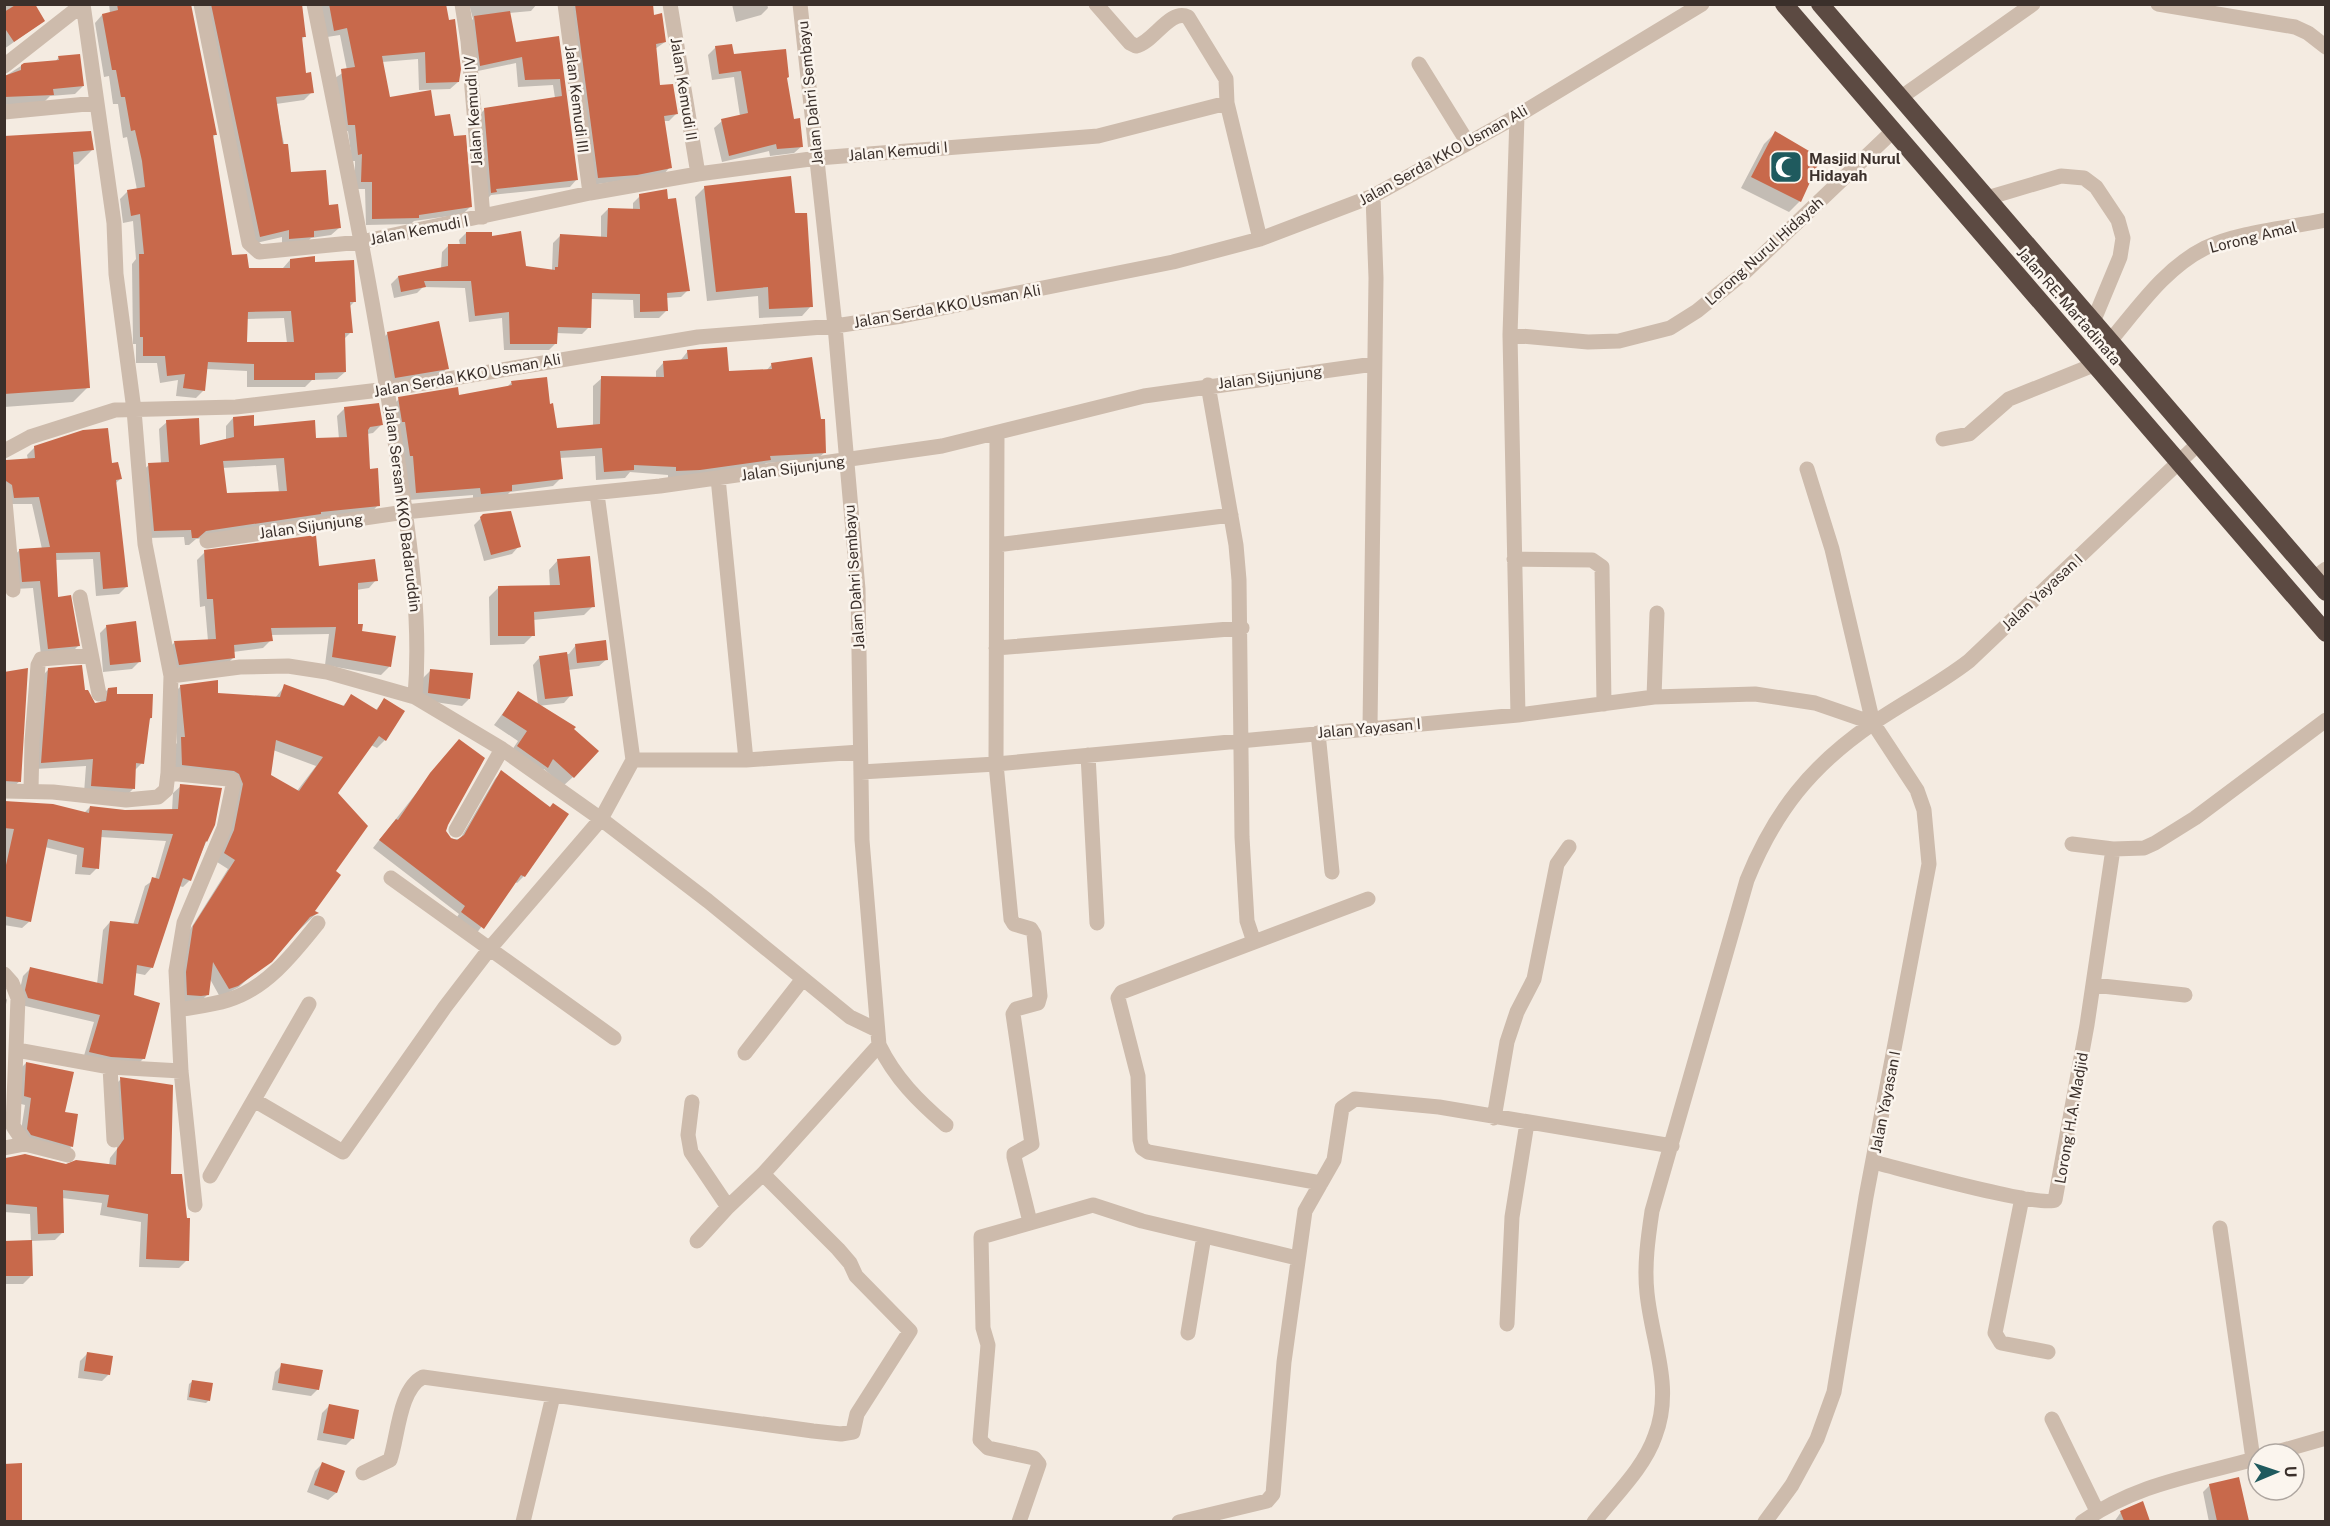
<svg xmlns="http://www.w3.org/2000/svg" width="2330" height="1526" viewBox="0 0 2330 1526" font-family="'Public Sans',sans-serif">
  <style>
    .shadow { fill: #0003; fill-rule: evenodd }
    .building { fill: #c8694b; fill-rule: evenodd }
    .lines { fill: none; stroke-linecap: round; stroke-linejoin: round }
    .minor { stroke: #cdbbac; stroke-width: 15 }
    .highway { stroke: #5c4a42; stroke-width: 18 }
    .labels { text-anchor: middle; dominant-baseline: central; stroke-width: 5; stroke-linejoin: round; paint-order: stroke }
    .street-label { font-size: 15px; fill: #3b302b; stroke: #fbf5ee }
    .poi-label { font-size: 15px; font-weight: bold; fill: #3b302b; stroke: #fbf5ee; text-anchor: start }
  </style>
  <rect width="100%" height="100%" fill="#f4ebe1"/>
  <path class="shadow" d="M4,4H33L44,21L4,49Z
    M109,4H190L216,134L212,138L231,256L248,270L283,268L290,260L314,263L354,302L349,307L351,332L344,339L345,372L337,379L312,380L305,387H247V371L206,369L204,390L196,398L176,396L178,380L160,383L157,363H136V344H133L132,264L136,259L133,221L123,223L120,199L128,191L137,190L127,137L123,138L118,104H113L109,76L104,77L95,23L102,15L110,13ZM284,318L287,343H246L247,319Z
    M199,4H301L305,36L301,40L305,74L312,92L304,100L276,104L290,174L328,207L339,228L331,235L311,238L305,244L282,246V237L252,244Z
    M321,4H445L458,82L450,89L419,90L418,59L382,62L389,99L434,118L471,206L463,214L414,221L411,224L366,225L365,189H355V161H352L348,131L342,132L335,78L347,70L340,35L327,37Z
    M469,4H537L531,11L509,13L515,44L558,37L577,179L570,187L491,195L488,198L477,117L484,110L555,98L553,85L518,87L516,63L473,72L467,25L473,19Z
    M563,4H651L653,16L665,42L655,49L659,87L677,113L669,121H663L670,167L663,175L591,185Z
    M732,4H767L768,8L761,15L736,22Z
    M716,47L732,56L793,121L802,146L794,153L770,156L769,151L722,162L714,128L722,121L740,116L734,77L712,80L708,55Z
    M59,57L83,86L75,94L50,96L44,102L4,105V77L24,64L55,62Z
    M1775,133L1800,201L1789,212L1741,188L1764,144Z
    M4,137L92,150L78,164L72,165L88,387L73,402L4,407Z
    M705,187L794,215L811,306L802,316L759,318L758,296L707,301L695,197Z
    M640,196L688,290L681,297L666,298V311L659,318H634L633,300L590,299L589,327L582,334L556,333V343L549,350H504L502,318L469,322L465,288L423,287L417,293L394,298L391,284L398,277L441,269L442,252L449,245H460L459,240L466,233L491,238L525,268L552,271L553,243L560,236L601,238V216L608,209L633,210V203Z
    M388,333L447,368L436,380L384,388L377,345Z
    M688,351L728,372L766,371L772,364L825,452L816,460L766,463L761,468L668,478V475L630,472L625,478L596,480L595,456L559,458L561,478L553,486L510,492L503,499L473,502V495L409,500L391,407L399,399L458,397L506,388L512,382L548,405L555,429L593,427V386L602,378L656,379V371L664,362L680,361Z
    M345,408L381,425L373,433L367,434L369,470L378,505L371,513L196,539L189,545H185L184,537L147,538L141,472L149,465L161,464L159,429L167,422L199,447L226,440V426L233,418L253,428L315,440L339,439L337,416ZM276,465L279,493L225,495L222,468Z
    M35,447L111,465L120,479L115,484L127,586L119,594L96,596L93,559L54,560L57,598L78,646L71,653L41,655L33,588L15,589L12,557L20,550L42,549L32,504H7L4,464L28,460L27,455Z
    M481,518L519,546L512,554L484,561L474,525Z
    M205,552L317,568L376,580L369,588L356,590V625L360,632L394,637L389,667L381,675L325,665L329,634L270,635L271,640L263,648L233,652L234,657L226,665L171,672L167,650L175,642L208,641L205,606L200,607L197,560Z
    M558,560L593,606L584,615L533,620V635L524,644L490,645L489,597L499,587H550L549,570Z
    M107,626L140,661L132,669L103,672L100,633Z
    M576,645L607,659L599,666L568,670L571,695L564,703L538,706L573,777L563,786L544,769L537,776L508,756L518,741L494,725L518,693L538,705L533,665L540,657L569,654Z
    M48,670L84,692L96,705L100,704L101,697L108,689L151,718L148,721L142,763L134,771L133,789L126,796L84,793L86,766L35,769L41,677Z
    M430,671L469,699L462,706L421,700L423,678Z
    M4,673L20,781L12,788L4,789Z
    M181,686L217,694L275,698L285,686L342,707L352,696L375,711L384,700L385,740L377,748L371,745L336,793L334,872L313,911L316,914L239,987L220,997L210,979L208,994L200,1002L179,1003L186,936L228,869L217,862L234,787L174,773L173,747L177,743L173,694ZM273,750L316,766L297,791L269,776Z
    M452,748L445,831L450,839H460L495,779L501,772L550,809L567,815L524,876L517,883L515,882L476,934L455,920L459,914L373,848Z
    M181,786L213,825L190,880L183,887L179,886L152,967L145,975L135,973L132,997L144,1058L136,1066L83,1059L94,1022L21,1005L18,998L23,976L31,968L97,984L103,930L110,922L133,925L145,886L155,879L166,841L100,837L97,868L90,875L75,874L77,855L45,847L30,921L22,928L4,925V801L84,813L90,807L125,811H172L173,793Z
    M4,995L7,1000L4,1013Z
    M26,1063L72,1073L63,1114L72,1146L65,1154L20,1137L25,1105L17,1103L19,1070Z
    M121,1079L169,1175L187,1260L179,1268L139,1267L141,1222L100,1215L102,1203L62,1198L63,1232L55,1240L31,1241L32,1275L23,1284H4V1242H31L30,1214L4,1212V1158L25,1156L66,1166H109L110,1158L117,1149L113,1087Z
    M88,1353L109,1374L102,1381L78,1378L80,1361Z
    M282,1365L318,1389L311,1396L272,1390L275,1372Z
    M193,1381L209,1400L206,1403L187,1400L189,1384Z
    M329,1406L353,1438L346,1445L317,1440L322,1413Z
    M322,1464L343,1472L336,1493L328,1500L307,1492L315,1471Z
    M2210,1485L2247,1520L2209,1522L2203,1492Z
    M2142,1503L2148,1522H2114L2121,1512Z"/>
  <path class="building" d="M17,4H35L45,21L14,42L4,27V12Z
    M117,4H191L217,135H213L232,255L247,254L249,268H290V259L315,256V262L354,260L356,302H350L353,333H345L346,372L315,373V380H254V364L208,362L205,391L183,388L185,374L167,376L165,356H143V337H140L139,254H144L140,214L131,216L127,190L145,187L142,161L135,130L131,131L125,97H121L116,70H112L102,14L118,10ZM291,311L294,342H247L248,312Z
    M211,4H302L306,37H302L306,73L311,72L314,93L276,97L283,144H288L291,172L326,170L329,205L338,204L341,228L314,231V237L289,239V230L260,237Z
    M329,4H446L449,20L455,19L461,69L459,82L426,83L425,52L382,56L390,97L431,90L435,116L450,114L454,136L466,135L472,207L419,215V218L372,219V182H361L362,154L358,155L355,125H348L341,69L355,67L347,28L334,31Z
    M575,4H653L654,15L662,13L666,42L656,44L660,85L673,84L678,114L664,116L672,168L637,175L598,178Z
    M510,11L516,42L559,36L578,180L496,189L497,192L491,193L484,108L562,96L560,79L525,80L522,57L480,66L474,16Z
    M732,44L734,54L786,49L789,77L787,78L794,119L800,118L803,147L777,149L776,144L729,156L721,119L748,113L741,71L719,74L715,46Z
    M80,54L84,86L53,89L54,95L4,97V76L21,70V65L24,63L59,60L58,56Z
    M91,131L94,150L73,152L90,388L4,394V136Z
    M1775,131L1821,158L1801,202L1751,177Z
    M791,176L795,213H807L813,307L769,309L768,287L716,292L704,186Z
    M667,189L668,199L676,198L690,291L667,293L668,311L640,312V294L592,293L591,328L558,327L557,344H510L509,312L475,316L471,281H424L426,287L401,292L398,276L448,266V244H466V232H492V236L521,231L526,266L555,270V267H558L560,234L607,237L608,208L640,209L639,194Z
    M439,321L449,369L395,378L387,332Z
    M727,347L729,371L772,369L771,363L812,357L821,419H825L826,453L770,456L771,460L700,470L676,471V467L634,465V470L604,472L602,448L560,451L563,479L512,485V491L481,494L480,488L416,493L413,456H410L405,422H402L398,397L458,387L459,395L512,385L511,381L547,377L550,404L553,403L557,428L600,424L601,376L664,377L663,361L688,359L687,350Z
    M379,403L383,425L370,427L368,430L370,469L378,468L380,506L321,512V514L206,531L198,538H192L191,530L154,531L148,463L169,462L166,420L199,418L200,445L234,437L233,417L254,415V426L315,420L316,438L347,437L344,407ZM284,458L287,491L227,493L223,461Z
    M108,428L112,463L118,462L122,479L116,480L128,587L103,589L100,552L56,553L58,597L71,595L80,646L48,649L40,581L22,582L19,549L50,547L39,497L14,498L12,485L6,481V460L35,458L34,446L83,430Z
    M511,511L521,547L491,555L480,517L483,514Z
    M316,535L319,566L375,559L378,581L358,583V624H363L362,631L396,636L391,667L332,657L336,627L271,628L273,641L234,645L235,658L179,665L174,641L216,639L213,599H207L204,550Z
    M590,556L595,607L534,612L535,636H498V586L560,585L557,559Z
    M136,621L141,662L110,665L106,625Z
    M606,640L608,660L577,663L575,644Z
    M567,652L573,696L545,699L539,656Z
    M82,665L85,690H88L95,703L106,701L108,688L117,687V694H153L152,718H150L144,764L136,763L135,789L91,786L93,759L41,763L48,668Z
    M28,668L21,782L4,781V672Z
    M430,669L473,673L470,699L428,693Z
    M218,680V693L280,697L284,684L344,706L351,694L377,710L384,698L405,711L386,741L379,736L338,793L368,826L336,871L341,875L315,911L319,913L310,917L272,962L238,986L229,989L213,962L209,995L201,996L187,995L186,972L193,926L235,860L224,853L234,830L243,784L239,774L234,771L182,765L181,737H185L180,685ZM276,740L323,757L299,791L271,775Z
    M518,691L576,727L574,729L599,751L574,778L553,759L548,768L517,746L527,731L502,715Z
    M459,739L485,758L448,825L446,831L451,838L457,840L464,835L501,770L550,807L553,803L569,814L525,877L521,875L484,929L461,912L465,906L379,840L396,819L398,820L430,773Z
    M180,784L222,788L215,825L207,842L206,841L191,881L183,878L153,968L137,965L134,995L160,1003L145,1059L111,1057L89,1052L100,1015L28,998L25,990L30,967L103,984L110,921L138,924L152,877L159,879L173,834L102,830L99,869L82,867L84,848L48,839L31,922L4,916V874L14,829L4,828V801L53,804L89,813L90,806L125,810L178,809Z
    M26,1062L74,1072L65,1112L78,1114L73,1147L31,1135L27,1129L31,1098L24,1096Z
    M120,1077L173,1085L171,1174H182L187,1218H190L189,1261L146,1259L148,1214L107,1207L109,1195L63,1190L64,1233L38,1234L37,1207L4,1204L6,1158L25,1154L66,1164L76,1160L116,1165L117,1149L124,1139Z
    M32,1240L33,1276H4V1241Z
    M87,1352L113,1356L110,1375L84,1371Z
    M281,1363L323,1370L319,1390L278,1383Z
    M192,1380L213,1383L210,1401L189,1397Z
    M329,1404L359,1410L354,1439L323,1433Z
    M322,1462L345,1471L337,1493L314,1485Z
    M22,1463V1521H4V1464Z
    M2239,1477L2249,1521H2217L2209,1484Z
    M2143,1501L2150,1521H2124L2120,1511Z"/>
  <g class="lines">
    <path class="minor" d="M201,4L249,243L259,252L361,242L590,193L698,174L818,158L1098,136L1227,103L1260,239
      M314,4C344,152 374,299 396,448C408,530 422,614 415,697
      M462,4L468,41L483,217
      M565,4L590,193
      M670,4L698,174
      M800,4L835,326L858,589L862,840L879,1045C895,1078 918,1101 946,1125
      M1096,4L1130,43L1136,46C1153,43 1170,8 1188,17L1226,79L1227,103
      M2158,4L2295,27L2308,33L2326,47
      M1419,64L1468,143
      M4,66L83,4
      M1900,98L2033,4
      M4,112L97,103
      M1517,116L1510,335L1518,715
      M1987,198L2061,176L2084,178L2096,187L2118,220L2123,238L2120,257L2093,322
      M1510,335L1588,342L1619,341L1670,328L1697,311L1745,272L1893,131
      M2110,341C2138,308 2165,268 2205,248C2238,232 2288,228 2326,220
      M1208,385L1236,545L1239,580L1242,837L1247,921L1254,942
      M997,433L996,764L1011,919L1014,924L1031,929L1034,934L1040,996L1038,1003L1016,1009L1013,1014L1032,1144L1014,1154V1157L1030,1222
      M1943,439L1969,434L2009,399L2096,364
      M4,451L30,437L115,410L236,407L388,389L698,337L835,326L902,316L1173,262L1260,239L1373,196L1517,116L1702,4
      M1807,469L1832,549L1873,723
      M718,478L746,760
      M4,490L13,590
      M597,494L633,760H746L860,752
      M207,541L405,512L660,486L942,446L1144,396L1374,364
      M997,545L1231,515
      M1514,559L1592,560L1602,567L1604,704
      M2314,578L2326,569
      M80,597L99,694
      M996,648L1242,628
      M171,676L240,667L288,666L327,672L415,697L502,749L601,819L708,901L850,1017L877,1030
      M1654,697L1657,613
      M1370,727L1376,278L1373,196
      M1318,733L1332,872
      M1088,755L1097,923
      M861,772L996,764L1518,715L1654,697L1755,694L1815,703L1873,723L1917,790L1924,810L1929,864L1866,1197L1834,1392L1817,1439L1792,1485L1765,1522
      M168,773L228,779L232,780L233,785L224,828L184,923L176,971L181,1071L195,1205
      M4,791L53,792L126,800L158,797L166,790L168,773L171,676L145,544L134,410L116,274L114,223L83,4
      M31,791L32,741L38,665L41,659L91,655
      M456,830L502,749
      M2113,849L2144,848L2155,843L2195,818L2326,720
      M391,878L614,1038
      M4,974L12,983L18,998L13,1126L25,1144L68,1155
      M2093,985L2185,995
      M178,1010C194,1007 212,1005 228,1000C266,989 294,953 318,923
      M17,1050L110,1067L181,1071
      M745,1053L802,980
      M110,1067L114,1140
      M254,1100L343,1152L445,1007L491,947L601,819L633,760
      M692,1102L688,1135L691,1152L728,1207
      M1494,1118L1507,1042L1517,1012L1534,979L1557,864L1569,847
      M4,1148L25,1144
      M1873,1162C1899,1168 2039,1208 2055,1200L2087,1025L2113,849L2072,844
      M210,1176L309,1004
      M1321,1183L1148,1152L1142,1148L1140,1140L1138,1076L1118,998L1122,992L1368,899
      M2022,1198L1995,1333L2001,1343L2048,1352
      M2220,1228L2253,1459
      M697,1241L728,1207L763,1174L879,1045
      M1507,1324L1512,1217L1527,1123
      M1188,1333L1204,1236
      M2052,1419L2097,1511
      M2270,1454L2326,1438
      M363,1473L390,1460C398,1437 399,1389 423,1377L813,1431L841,1434L853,1432L857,1414L910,1331L856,1276L850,1263L838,1249L763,1174
      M523,1522L553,1396
      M1019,1522L1039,1464L1034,1458L988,1448L980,1440L988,1345L983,1328L981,1237L1093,1205L1142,1221L1297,1258
      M1179,1522L1267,1501L1273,1494L1284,1362L1305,1211L1334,1160L1342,1108L1355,1099L1439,1107L1672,1146
      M1594,1522C1615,1495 1644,1468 1655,1436C1674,1387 1652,1343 1647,1293C1644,1266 1648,1238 1652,1211L1747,880C1775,811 1811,766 1872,724C1904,702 1938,685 1969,661L2198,444
      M2082,1522C2137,1483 2195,1476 2258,1458"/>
    <path class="highway" d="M1784,4L2326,633
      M1820,4L2326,592"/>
  </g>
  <defs>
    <g id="mosque-square" transform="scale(1.725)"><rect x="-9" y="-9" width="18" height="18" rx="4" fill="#1f5a5e" stroke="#fbf5ee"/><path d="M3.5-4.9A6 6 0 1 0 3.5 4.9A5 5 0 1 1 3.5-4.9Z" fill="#fff"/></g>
  </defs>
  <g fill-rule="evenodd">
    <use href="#mosque-square" x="1786" y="167"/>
  </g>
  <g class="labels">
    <g class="street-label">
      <text transform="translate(684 89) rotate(81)">Jalan Kemudi II</text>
      <text transform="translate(810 93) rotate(-96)">Jalan Dahri Sembayu</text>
      <text transform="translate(577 99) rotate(83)">Jalan Kemudi III</text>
      <text transform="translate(473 111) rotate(-94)">Jalan Kemudi IV</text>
      <text transform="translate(898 151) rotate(-5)">Jalan Kemudi I</text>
      <text transform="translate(1443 155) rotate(-29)">Jalan Serda KKO Usman Ali</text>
      <text transform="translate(419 230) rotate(-11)">Jalan Kemudi I</text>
      <text transform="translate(2253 237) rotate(-14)">Lorong Amal</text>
      <text transform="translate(1764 251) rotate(-42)">Lorong Nurul Hidayah</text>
      <text transform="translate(947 306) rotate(-10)">Jalan Serda KKO Usman Ali</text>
      <text transform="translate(2069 306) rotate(49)">Jalan RE. Martadinata</text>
      <text transform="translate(467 375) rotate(-10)">Jalan Serda KKO Usman Ali</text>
      <text transform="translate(1270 377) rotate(-7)">Jalan Sijunjung</text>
      <text transform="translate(793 468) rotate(-8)">Jalan Sijunjung</text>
      <text transform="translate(403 509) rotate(83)">Jalan Sersan KKO Badaruddin</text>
      <text transform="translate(311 526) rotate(-8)">Jalan Sijunjung</text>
      <text transform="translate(854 577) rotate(-94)">Jalan Dahri Sembayu</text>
      <text transform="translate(2042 592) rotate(-43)">Jalan Yayasan I</text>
      <text transform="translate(1369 728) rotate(-5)">Jalan Yayasan I</text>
      <text transform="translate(1885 1102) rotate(-79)">Jalan Yayasan I</text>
      <text transform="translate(2071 1118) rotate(-80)">Lorong H.A. Madjid</text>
    </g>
    <g class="poi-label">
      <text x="1809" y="158">Masjid Nurul<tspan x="1809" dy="17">Hidayah</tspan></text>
    </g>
  </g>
  <rect width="2330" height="1526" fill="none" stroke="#3b302b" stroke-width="12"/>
  <g transform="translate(2276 1472) rotate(88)"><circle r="28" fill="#fbf5ee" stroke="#aea6a0" stroke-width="1.5"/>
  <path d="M0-4.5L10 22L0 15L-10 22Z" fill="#1f5a5e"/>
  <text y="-9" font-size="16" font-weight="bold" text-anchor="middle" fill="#3b302b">U</text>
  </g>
</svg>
